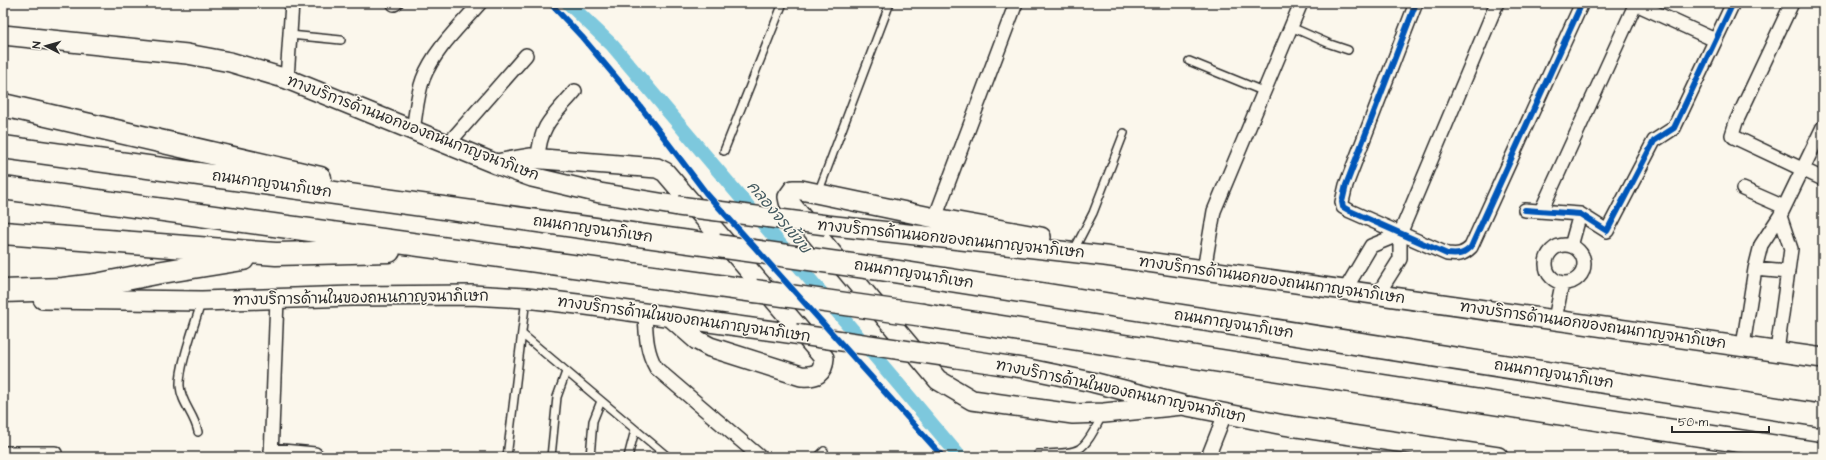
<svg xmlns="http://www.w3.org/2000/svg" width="1826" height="460" viewBox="0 0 1826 460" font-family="'Architects Daughter','Playpen Sans Thai',sans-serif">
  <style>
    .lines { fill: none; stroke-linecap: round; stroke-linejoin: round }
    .canal { stroke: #7dc8dd; stroke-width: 14 }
    .lane-casing { stroke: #2b2b2b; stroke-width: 10 }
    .street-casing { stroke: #2b2b2b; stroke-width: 16 }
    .secondary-casing { stroke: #2b2b2b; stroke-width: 22 }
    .highway-casing { stroke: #2b2b2b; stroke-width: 25 }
    .lane { stroke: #fbf7ec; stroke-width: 7 }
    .street { stroke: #fbf7ec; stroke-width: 13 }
    .secondary { stroke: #fbf7ec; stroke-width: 19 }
    .highway { stroke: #fbf7ec; stroke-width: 22 }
    .secondary-bridge-casing { stroke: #2b2b2b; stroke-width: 22; stroke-linecap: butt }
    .highway-bridge-casing { stroke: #2b2b2b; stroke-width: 25; stroke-linecap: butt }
    .secondary-bridge { stroke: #fbf7ec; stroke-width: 19 }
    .highway-bridge { stroke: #fbf7ec; stroke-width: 22 }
    .cycleway-casing { stroke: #fbf7ec; stroke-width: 8 }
    .cycleway { stroke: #0057b8; stroke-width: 6 }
    .labels { text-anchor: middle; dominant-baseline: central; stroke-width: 3; stroke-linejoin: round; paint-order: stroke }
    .street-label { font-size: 15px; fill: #2b2b2b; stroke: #fbf7ec }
    .water-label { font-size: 16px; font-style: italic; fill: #445a60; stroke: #fbf7ec }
  </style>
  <rect width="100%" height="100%" fill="#fbf7ec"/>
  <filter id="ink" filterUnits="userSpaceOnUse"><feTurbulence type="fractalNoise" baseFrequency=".025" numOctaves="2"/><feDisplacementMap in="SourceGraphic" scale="8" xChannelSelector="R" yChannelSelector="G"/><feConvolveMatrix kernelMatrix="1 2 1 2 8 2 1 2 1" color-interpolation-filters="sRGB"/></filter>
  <g filter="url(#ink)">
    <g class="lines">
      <path class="canal" d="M568,3L612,45L960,457"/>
      <g class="lane-casing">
        <path id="lane" d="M1291,27L1330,44L1348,50
          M290,35L341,40
          M1189,61L1265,92
          M724,151L783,3
          M818,193L890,3
          M1077,244L1093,213L1124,133
          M522,334L668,457
          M198,432C195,415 181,403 180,386C179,366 195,324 201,303
          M1038,454C1050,453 1068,455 1079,449C1089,443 1096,426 1102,416
          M507,457L526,298
          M551,457L557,397L566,372
          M590,457L593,421L601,401
          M628,457L635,430
          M818,457L824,451"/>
      </g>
      <g class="street-casing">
        <path id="street" d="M1416,3L1346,185L1342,202L1343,207L1350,211L1447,254C1458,255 1463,255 1471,247L1582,3
          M1792,3L1736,122L1732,135L1734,137L1823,179
          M394,4L396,3
          M1636,4L1715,40
          M287,79L292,3
          M413,130C416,113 417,95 423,79C434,50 460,26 480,3
          M448,144L526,55
          M538,158C540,124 554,116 575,91
          M1743,189L1784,207
          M1525,210L1580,214L1607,231L1654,141L1674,128L1733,3
          M1541,211L1636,3
          M935,218L1016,3
          M1400,234L1497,3
          M1546 264a19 19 0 1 1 38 0a19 19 0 1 1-38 0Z
          M1571,246L1580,214
          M1755,269L1788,272
          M1204,270L1214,211L1301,3
          M1345,290L1371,246L1400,234V259L1378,294
          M645,314C646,334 646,351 656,368L760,457
          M1555,319L1562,284
          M1743,346L1755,269L1761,245L1780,216L1823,127
          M1777,351L1791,249L1780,216
          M271,450L315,454L318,457
          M3,453H55
          M271,457L277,299
          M1208,457L1225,414"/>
      </g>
      <g class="secondary-casing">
        <path id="secondary" d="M3,35L187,54L230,62L287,79L496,164L532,177L600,193L678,206
          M496,164L530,158L657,168L665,172L824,358C823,374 816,377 801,376L710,347L697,340L672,318
          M826,225L1105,256L1823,358
          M1041,237L935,218L801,190H793L788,197L789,202L938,380L972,400L1073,414L1104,413L1182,405
          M43,299L202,301L352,296L471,295L526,298L586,305L795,334
          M957,358L1029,369L1092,382L1182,405L1284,425L1498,457"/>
      </g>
      <g class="highway-casing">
        <path id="highway" d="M3,105L320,178
          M3,147L718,246
          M3,188L755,291
          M3,233L276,254L389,251
          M880,269L1823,416
          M3,291L63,289L96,285L156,273L243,259
          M923,315L1823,454"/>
      </g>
      <use href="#lane" class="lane"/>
      <use href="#street" class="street"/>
      <use href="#secondary" class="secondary"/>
      <use href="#highway" class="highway"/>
      <g class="secondary-bridge-casing">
        <path id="secondary-bridge" d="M678,206L826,225
          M795,334L957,358"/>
      </g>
      <g class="highway-bridge-casing">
        <path id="highway-bridge" d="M718,246L880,269
          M755,291L923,315"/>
      </g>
      <use href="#secondary-bridge" class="secondary-bridge"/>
      <use href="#highway-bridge" class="highway-bridge"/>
      <g class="cycleway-casing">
        <path id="cycleway" d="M550,3L582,37L640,106L706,193L943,457
          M1416,3L1346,185L1342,202L1343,207L1350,211L1447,254C1458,255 1463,255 1471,247L1582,3
          M1525,210L1580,214L1607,231L1654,141L1674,128L1733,3"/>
      </g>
      <use href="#cycleway" class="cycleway"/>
    </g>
  </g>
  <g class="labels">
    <g class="street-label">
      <text transform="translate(413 128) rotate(21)">ทางบริการด้านนอกของถนนกาญจนาภิเษก</text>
      <text transform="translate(272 184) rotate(8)">ถนนกาญจนาภิเษก</text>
      <text transform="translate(593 229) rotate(8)">ถนนกาญจนาภิเษก</text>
      <text transform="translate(951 239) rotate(6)">ทางบริการด้านนอกของถนนกาญจนาภิเษก</text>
      <text transform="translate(914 274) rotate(9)">ถนนกาญจนาภิเษก</text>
      <text transform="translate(1272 280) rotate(8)">ทางบริการด้านนอกของถนนกาญจนาภิเษก</text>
      <text transform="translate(361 298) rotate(-1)">ทางบริการด้านในของถนนกาญจนาภิเษก</text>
      <text transform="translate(684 319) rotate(8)">ทางบริการด้านในของถนนกาญจนาภิเษก</text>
      <text transform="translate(1234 324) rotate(9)">ถนนกาญจนาภิเษก</text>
      <text transform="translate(1593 325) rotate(8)">ทางบริการด้านนอกของถนนกาญจนาภิเษก</text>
      <text transform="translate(1554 374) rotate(9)">ถนนกาญจนาภิเษก</text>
      <text transform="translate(1121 391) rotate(12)">ทางบริการด้านในของถนนกาญจนาภิเษก</text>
    </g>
    <g class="water-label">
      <text transform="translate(779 217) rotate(50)">คลองจรเข้ขบ</text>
    </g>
  </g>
  <rect width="1826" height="460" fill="none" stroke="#fbf7ec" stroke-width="16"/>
  <rect x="8" y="8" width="1810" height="444" fill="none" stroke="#2b2b2b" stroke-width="1.5" filter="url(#ink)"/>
  <g transform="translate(46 46) rotate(276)" stroke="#fbf7ec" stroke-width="3" paint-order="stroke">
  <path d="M0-3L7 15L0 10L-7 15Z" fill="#2b2b2b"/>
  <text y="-6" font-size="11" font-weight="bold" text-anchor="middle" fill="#2b2b2b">N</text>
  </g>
  <path d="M1672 426v6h97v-6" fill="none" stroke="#2b2b2b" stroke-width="2"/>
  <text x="1678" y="426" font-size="12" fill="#2b2b2b" stroke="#fbf7ec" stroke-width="3" paint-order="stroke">50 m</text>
</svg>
